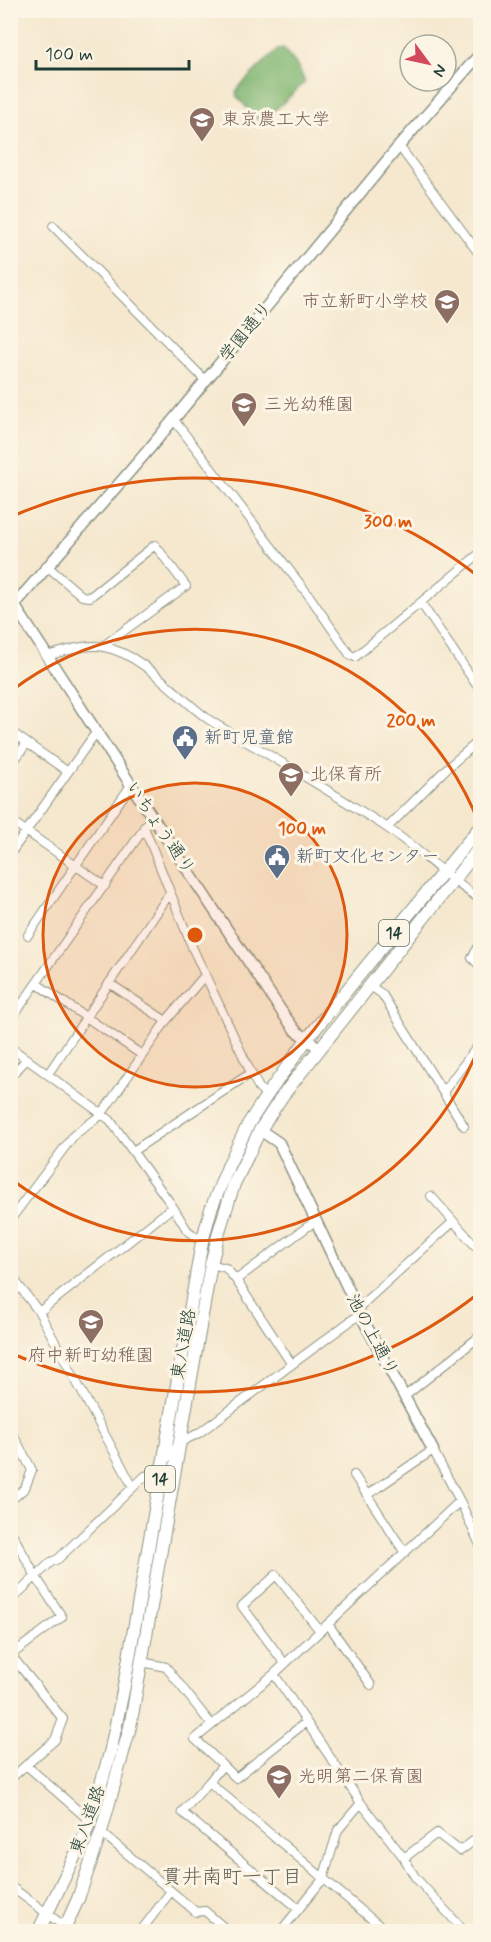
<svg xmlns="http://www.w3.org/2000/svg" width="491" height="1942" viewBox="0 0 491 1942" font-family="Mynerve,'Klee One',sans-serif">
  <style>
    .forest { fill: #80b671; stroke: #507a52; stroke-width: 1.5 }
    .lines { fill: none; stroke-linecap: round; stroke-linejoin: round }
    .minor-casing { stroke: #8a9282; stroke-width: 10 }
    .tertiary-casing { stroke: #8a9282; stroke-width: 13 }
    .primary-casing { stroke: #8a9282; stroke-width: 14 }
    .minor { stroke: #fff; stroke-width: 8 }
    .tertiary { stroke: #fff; stroke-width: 10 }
    .primary { stroke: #fff; stroke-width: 12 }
    .ring { fill: none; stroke: #de580e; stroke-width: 3 }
    .labels { text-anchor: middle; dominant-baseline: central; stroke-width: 6; stroke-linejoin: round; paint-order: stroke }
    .shield { fill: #fcf5e5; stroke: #617469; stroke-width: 1.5 }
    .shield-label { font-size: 16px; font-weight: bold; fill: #1f3d34 }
    .education-label { font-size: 18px; fill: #785e54; stroke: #fcf5e5; text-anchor: start }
    .street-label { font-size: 18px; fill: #1f3d34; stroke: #fcf5e5 }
    .service-label { font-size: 18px; fill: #4e5e75; stroke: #fcf5e5; text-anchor: start }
    .neighbourhood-label { font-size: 20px; fill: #625f53; stroke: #fcf5e5 }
    .centre { fill: #de580e; stroke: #fcf5e5; stroke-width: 3 }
    .ring-label { font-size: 18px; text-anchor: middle; font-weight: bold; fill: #de580e; stroke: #fcf5e5; stroke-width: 6; stroke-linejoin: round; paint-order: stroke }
  </style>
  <rect width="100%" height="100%" fill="#fcf5e5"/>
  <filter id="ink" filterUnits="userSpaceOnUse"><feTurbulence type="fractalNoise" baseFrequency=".0167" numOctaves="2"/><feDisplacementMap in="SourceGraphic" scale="12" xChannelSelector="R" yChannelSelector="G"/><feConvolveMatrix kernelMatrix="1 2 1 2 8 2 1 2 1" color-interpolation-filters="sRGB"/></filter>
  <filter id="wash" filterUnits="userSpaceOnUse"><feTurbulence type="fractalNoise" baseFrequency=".008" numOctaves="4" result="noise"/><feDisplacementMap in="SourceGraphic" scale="24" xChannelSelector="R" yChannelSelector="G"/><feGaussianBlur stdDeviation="1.35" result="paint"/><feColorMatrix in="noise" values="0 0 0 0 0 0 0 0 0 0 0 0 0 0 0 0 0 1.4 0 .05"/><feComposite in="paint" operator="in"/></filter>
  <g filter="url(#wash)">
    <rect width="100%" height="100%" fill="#f5e8cf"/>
    <path class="forest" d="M283,48L298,67L305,82L261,123L237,97L236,92L240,86L277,50Z"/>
  </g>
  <g filter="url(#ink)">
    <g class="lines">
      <g class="minor-casing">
        <path id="minor" d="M399,146L480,255
          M53,226L206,381
          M174,420L310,597L350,655L355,657L480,553
          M47,566L82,596L90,597L155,545L186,586L103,646
          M421,603L480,690
          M46,656C64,652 86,643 104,647C143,654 177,697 208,719C224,730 242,739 259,749C301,774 342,799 383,825C417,847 445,877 480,899
          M10,731L68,772
          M10,766L27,743
          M10,820L105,886
          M144,827L193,949L251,1073L259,1088L267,1095
          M387,828L447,768L480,740
          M10,854L97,731
          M28,935L131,785
          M480,944L472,958L480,966
          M109,983L166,1021
          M37,984L142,1055
          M369,985L382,994L464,1126
          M10,1021L152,817
          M10,1047L110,1120L173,1207L187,1230L202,1242
          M48,1074L170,893
          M10,1077L27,1059
          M443,1092L480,1043
          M133,1151L251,1073
          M431,1196L480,1251
          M10,1220L74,1135L101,1115L166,1021L205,975
          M211,1264L226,1268L236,1280L291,1363
          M10,1274L39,1312L133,1487
          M236,1280L315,1221
          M358,1308L453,1222
          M39,1312L173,1207
          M404,1397L480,1336
          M10,1429L32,1470L25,1488L10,1501
          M354,1475L405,1553
          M367,1495L433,1450L460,1501L480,1545
          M10,1530L36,1577L62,1617L11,1655
          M10,1601L51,1562L58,1559L145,1476L154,1473L181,1442L199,1433L360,1314
          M328,1624L371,1685
          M10,1654L63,1719L55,1740L10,1779
          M142,1662L166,1667L211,1724
          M285,1664L242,1606L276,1575L320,1631
          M274,1674L361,1803L338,1830L323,1879L280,1932
          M26,1765L90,1821
          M223,1765L195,1739L274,1674L460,1501
          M209,1782L223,1765L236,1778L306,1722
          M361,1803L404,1858L415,1877L465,1932
          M101,1832L196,1912L205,1911L229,1932
          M404,1858L437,1833L460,1851L480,1836
          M10,1886L72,1932
          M299,1909L182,1812L209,1782L387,1932
          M140,1932L171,1891"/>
      </g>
      <g class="tertiary-casing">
        <path id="tertiary" d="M11,600L131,785L284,1015L295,1030L319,1048
          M10,610L150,448L399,146L480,54
          M260,1130L279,1143L360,1314L433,1450"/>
      </g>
      <g class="primary-casing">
        <path id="primary" d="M38,1932L83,1839L90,1821L110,1753L124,1686L202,1242L211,1209L229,1164L249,1123L267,1095L307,1039L480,827
          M63,1932L78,1899L101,1832L130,1727L211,1264L220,1228L234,1184L260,1130L283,1095L480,847"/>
      </g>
      <use href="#minor" class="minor"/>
      <use href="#tertiary" class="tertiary"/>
      <use href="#primary" class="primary"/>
    </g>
  </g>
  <circle cx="195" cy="935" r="152" fill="#de580e" fill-opacity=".12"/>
  <g class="ring">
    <circle cx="195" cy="935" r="152"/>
    <path d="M480 1044A305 305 0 0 1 11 1179M11 691A305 305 0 0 1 480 826"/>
    <path d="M479 1293A457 457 0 0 1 13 1354M13 516A457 457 0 0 1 479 577"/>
  </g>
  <defs>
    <g id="university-pin" transform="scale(1.35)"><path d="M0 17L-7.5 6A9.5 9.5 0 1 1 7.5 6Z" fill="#8d6e63" stroke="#fcf5e5"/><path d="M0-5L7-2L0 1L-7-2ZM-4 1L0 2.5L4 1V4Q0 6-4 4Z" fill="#fff"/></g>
    <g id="school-pin" transform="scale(1.35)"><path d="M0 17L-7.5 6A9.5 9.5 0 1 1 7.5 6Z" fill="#8d6e63" stroke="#fcf5e5"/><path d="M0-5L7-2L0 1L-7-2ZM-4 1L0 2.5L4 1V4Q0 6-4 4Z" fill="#fff"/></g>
    <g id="civic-pin" transform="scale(1.35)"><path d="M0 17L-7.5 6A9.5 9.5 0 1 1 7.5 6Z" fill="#5c6f8a" stroke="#fcf5e5"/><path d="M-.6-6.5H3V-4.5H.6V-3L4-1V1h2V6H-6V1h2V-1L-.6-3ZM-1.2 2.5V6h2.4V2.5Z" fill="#fff"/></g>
  </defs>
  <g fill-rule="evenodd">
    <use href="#university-pin" x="202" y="120"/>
    <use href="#school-pin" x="447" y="302"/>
    <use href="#school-pin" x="244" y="405"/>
    <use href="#civic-pin" x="185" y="738"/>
    <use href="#school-pin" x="291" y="775"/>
    <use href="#civic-pin" x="277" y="857"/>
    <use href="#school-pin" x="91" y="1322"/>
    <use href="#school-pin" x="279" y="1777"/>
  </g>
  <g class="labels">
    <g class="shield">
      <rect x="379" y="920" width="30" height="26" rx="4.5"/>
      <rect x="145" y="1466" width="30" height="26" rx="4.5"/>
    </g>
    <g class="shield-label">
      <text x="394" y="933">14</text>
      <text x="160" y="1479">14</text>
    </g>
    <g class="education-label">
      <text x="222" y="120">東京農工大学</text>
      <text x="428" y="302" text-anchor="end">市立新町小学校</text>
      <text x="264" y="405">三光幼稚園</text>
      <text x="310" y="775">北保育所</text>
      <text x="91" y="1356" text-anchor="middle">府中新町幼稚園</text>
      <text x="298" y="1777">光明第二保育園</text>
    </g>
    <g class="street-label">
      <text transform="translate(246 332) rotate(-51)">学園通り</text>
      <text transform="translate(160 828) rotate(56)">いちょう通り</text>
      <text transform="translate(372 1335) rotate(62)">池の上通り</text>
      <text transform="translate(184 1344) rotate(-80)">東八道路</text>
      <text transform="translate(88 1820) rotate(-70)">東八道路</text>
    </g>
    <g class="service-label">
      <text x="204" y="738">新町児童館</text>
      <text x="296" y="857">新町文化センター</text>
    </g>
    <g class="neighbourhood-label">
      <text x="232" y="1877">貫井南町一丁目</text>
    </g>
  </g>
  <circle cx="195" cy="935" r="9" class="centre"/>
  <g class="ring-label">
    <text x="388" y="527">300 m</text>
    <text x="411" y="726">200 m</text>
    <text x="302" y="834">100 m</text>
  </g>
  <rect width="491" height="1942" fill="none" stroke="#fcf5e5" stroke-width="36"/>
  <g transform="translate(428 63) rotate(123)"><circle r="28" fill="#fcf5e5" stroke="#a4ab9e" stroke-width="1.5"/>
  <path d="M0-4.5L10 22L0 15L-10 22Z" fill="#d1495b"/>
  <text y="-9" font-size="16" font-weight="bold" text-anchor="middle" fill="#1f3d34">N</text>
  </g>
  <path d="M36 60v9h153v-9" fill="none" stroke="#1f3d34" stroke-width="3"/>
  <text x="45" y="60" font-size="18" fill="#1f3d34" stroke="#fcf5e5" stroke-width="4.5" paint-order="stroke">100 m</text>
</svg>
